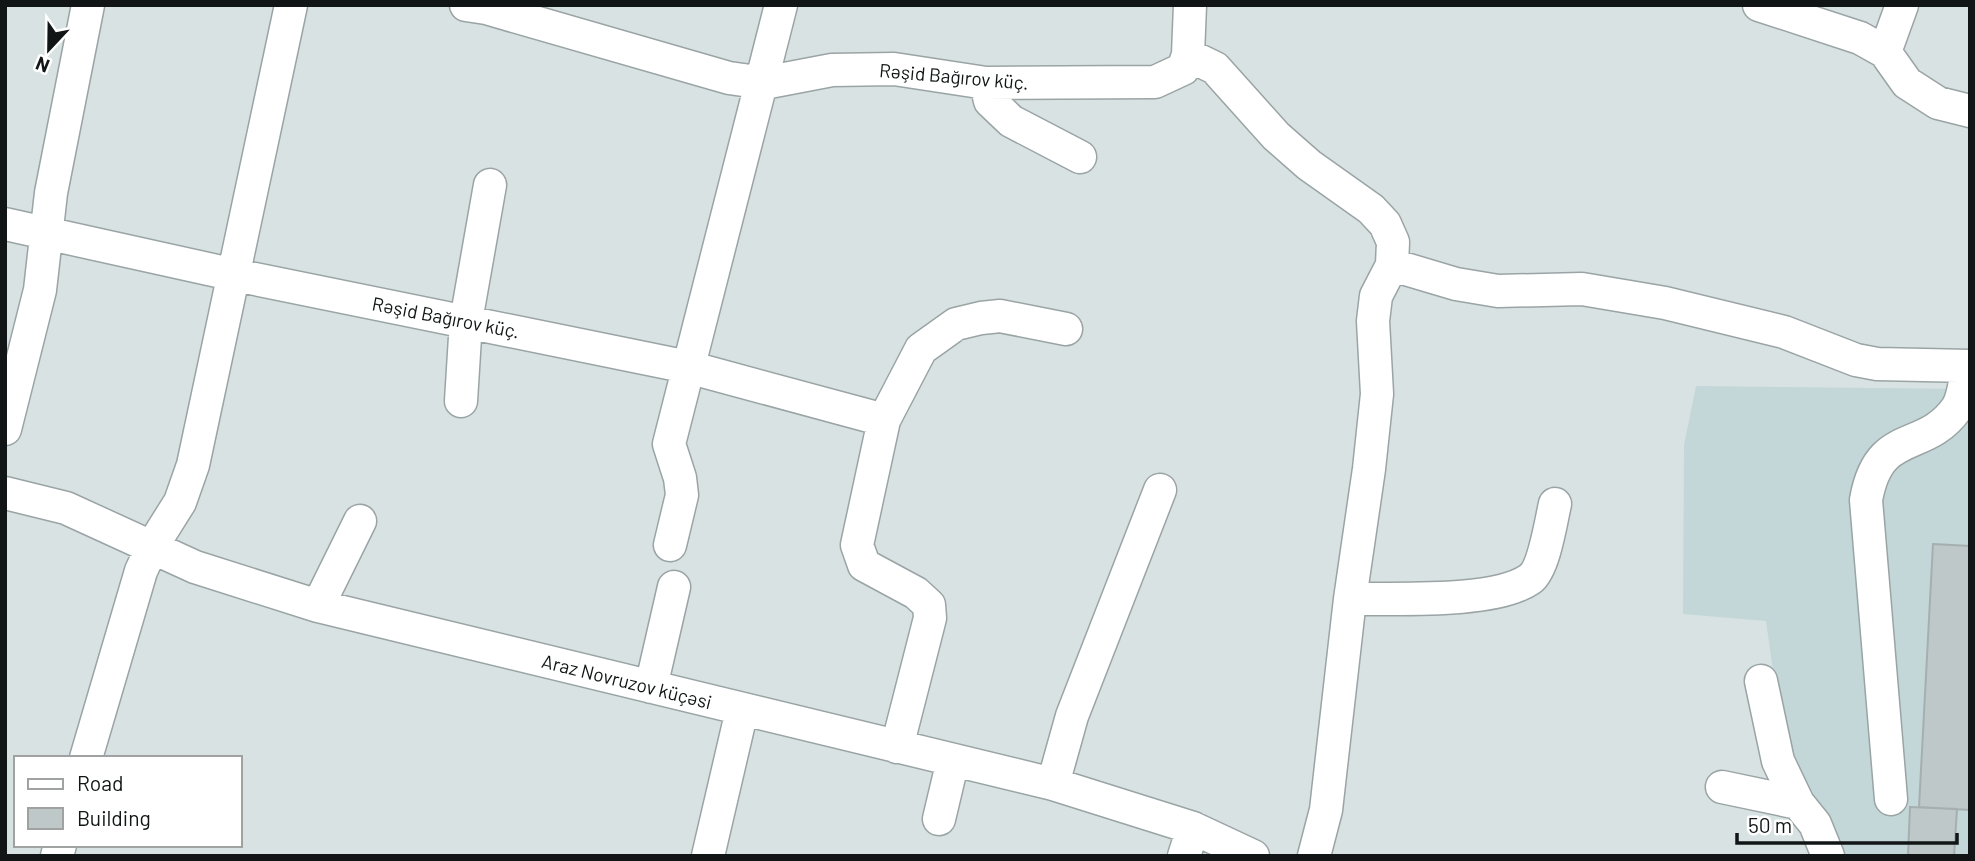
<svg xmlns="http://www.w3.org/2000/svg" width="1975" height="861" viewBox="0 0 1975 861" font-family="Barlow,sans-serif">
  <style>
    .built { fill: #c3d6d8 }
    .building { fill: #bec8c9; stroke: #a5afb0; stroke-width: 2 }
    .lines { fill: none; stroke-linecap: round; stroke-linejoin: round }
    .minor-casing { stroke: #9aa4a5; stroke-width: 35 }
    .minor { stroke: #fff; stroke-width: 32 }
    .labels { text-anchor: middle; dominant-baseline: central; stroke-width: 7; stroke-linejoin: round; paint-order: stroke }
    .street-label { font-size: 19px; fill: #111515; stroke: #fff }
  </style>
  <rect width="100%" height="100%" fill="#d8e2e3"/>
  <path class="built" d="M1696,386L1970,389V856H1840L1785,755L1766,621L1683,614L1684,445Z"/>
  <path class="building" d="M1933,544L1970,546V810L1919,807Z
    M1910,807L1957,809L1954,856H1908Z"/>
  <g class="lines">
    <g class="minor-casing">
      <path id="minor" d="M466,5L486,8L729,78L764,83L832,70L894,69L986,83L1155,82L1183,69L1188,55
        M1190,5L1188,55L1215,68L1276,136L1309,165L1371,209L1385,224L1393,242L1392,265L1376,296L1373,321L1377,394L1369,469L1350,599L1326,810L1314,856
        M1759,5L1860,38L1885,52L1907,83L1938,103L1970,111
        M1885,52L1902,5
        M986,83L990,101L1011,121L1080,157
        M5,224L235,275L688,367L884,420
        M1392,265L1456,284L1498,291L1582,289L1665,303L1784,332L1856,360L1877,364L1970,366
        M461,401L466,321L490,185
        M5,429L40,290L51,193L88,5
        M5,493L66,508L195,567L318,606L1053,784L1193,828L1253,856
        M670,545L682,495L680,478L669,444L781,5
        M1350,599C1393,598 1495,604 1530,579C1544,569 1551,521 1555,504
        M318,606L360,521
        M1761,681L1778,761L1798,803L1815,824L1828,856
        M651,687L674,587
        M897,747L930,618L929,605L916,593L864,565L857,545L884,420L921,349L956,324L981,318L1000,316L1066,329
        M86,758L141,571L153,545L180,502L193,465L291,5
        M1053,784L1072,716L1160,490
        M1722,787L1798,803
        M1891,799L1866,500C1879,426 1924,455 1957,408C1964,397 1965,378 1968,366
        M939,819L953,760
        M57,856L60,845
        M708,856L742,710
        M1184,856L1193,828"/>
    </g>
    <use href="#minor" class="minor"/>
  </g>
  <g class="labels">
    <g class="street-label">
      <text transform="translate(954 76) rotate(5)">Rəşid Bağırov küç.</text>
      <text transform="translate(446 317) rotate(11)">Rəşid Bağırov küç.</text>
      <text transform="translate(627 681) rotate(14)">Araz Novruzov küçəsi</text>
    </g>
  </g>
  <rect width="1975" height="861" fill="none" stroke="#111515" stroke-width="14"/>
  <rect x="14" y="756" width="228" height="91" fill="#ffffff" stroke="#a0a1a1" stroke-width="2"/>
  <rect x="28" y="779" width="35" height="10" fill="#ffffff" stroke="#a0a1a1" stroke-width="2"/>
  <text x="77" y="791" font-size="21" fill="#111515">Road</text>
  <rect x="28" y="808" width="35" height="21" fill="#bec8c9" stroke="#a0a1a1" stroke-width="2"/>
  <text x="77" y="826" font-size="21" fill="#111515">Building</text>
  <g transform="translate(49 49) rotate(202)" stroke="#ffffff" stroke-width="5" paint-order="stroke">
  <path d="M0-5L12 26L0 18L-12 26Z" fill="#111515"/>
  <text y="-10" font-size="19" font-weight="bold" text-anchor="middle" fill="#111515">N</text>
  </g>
  <path d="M1737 833v10h220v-10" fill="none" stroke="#111515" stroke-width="3.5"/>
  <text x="1748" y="833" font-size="21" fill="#111515" stroke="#ffffff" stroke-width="5" paint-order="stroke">50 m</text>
</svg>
